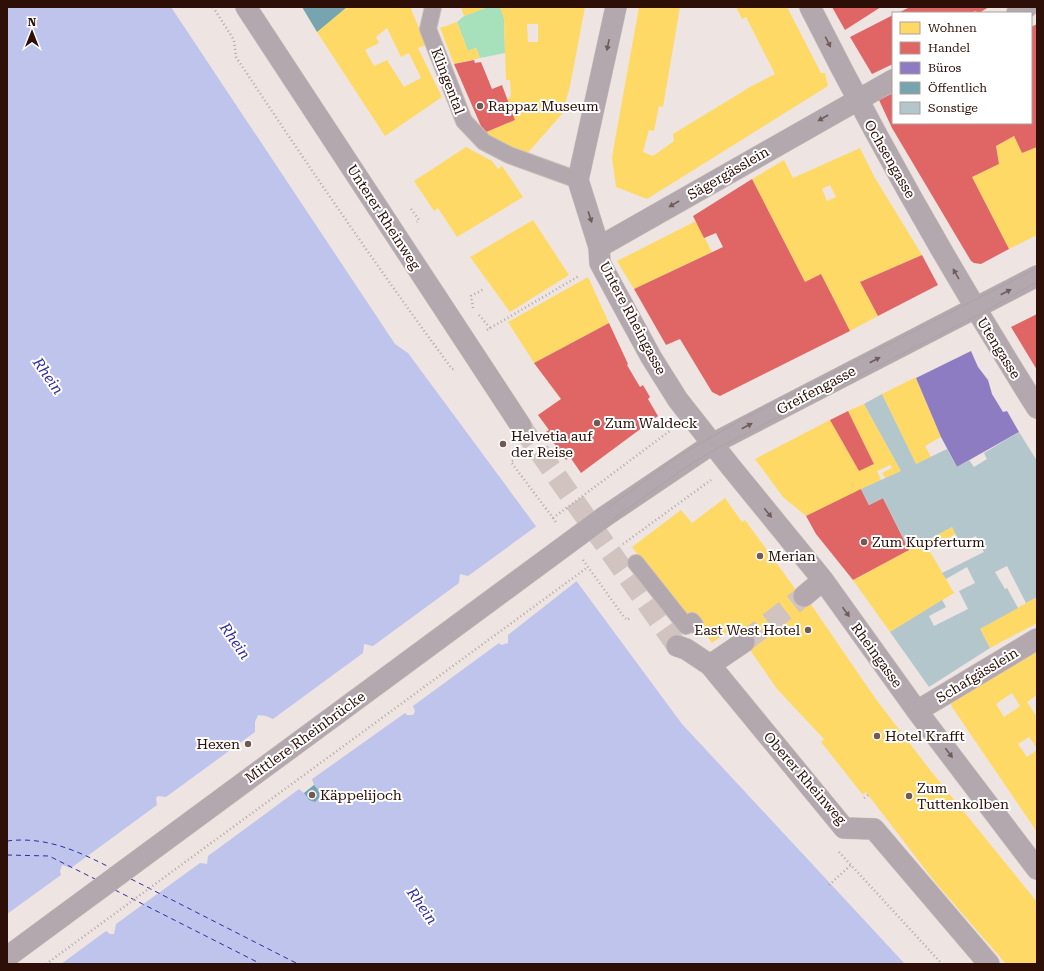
<svg xmlns="http://www.w3.org/2000/svg" width="1044" height="971" viewBox="0 0 1044 971" font-family="'Roboto Serif',serif">
  <style>
    .green { fill: #a6e1bc }
    .water { fill: #bfc4ec }
    .pier { fill: #eee4e1 }
    .homes { fill: #ffd966; fill-rule: evenodd }
    .shops { fill: #e06666 }
    .offices { fill: #8e7cc3 }
    .public { fill: #76a5af }
    .lines { fill: none; stroke-linecap: round; stroke-linejoin: round }
    .ferry { stroke: #322c9c; stroke-width: 1; stroke-dasharray: 5 4; stroke-linecap: butt }
    .building { fill: #b3c6cb }
    .minor-tunnel { stroke: #d1c4c0; stroke-width: 21; stroke-dasharray: 21 10; stroke-linecap: butt }
    .pedestrian-casing { stroke: #cabebb; stroke-width: 18 }
    .minor-casing { stroke: #cabebb; stroke-width: 22 }
    .path { stroke: #b2a8aa; stroke-width: 2.5; stroke-dasharray: 1 3; stroke-linecap: butt }
    .pedestrian { stroke: #b2a8ae; stroke-width: 16 }
    .minor { stroke: #b2a8ae; stroke-width: 21 }
    .tram { stroke: #ada2a3; stroke-width: 1 }
    .minor-bridge-casing { stroke: #cabebb; stroke-width: 22; stroke-linecap: butt }
    .minor-bridge { stroke: #b2a8ae; stroke-width: 21 }
    .oneway { fill: #705c5a }
    .poi-dot { fill: #715a53; stroke: #fff; stroke-width: 1.5 }
    .labels { text-anchor: middle; dominant-baseline: central; stroke-width: 4; stroke-linejoin: round; paint-order: stroke }
    .street-label { font-size: 14px; fill: #2d0f07; stroke: #fff }
    .poi-label { font-size: 14px; fill: #2d0f07; stroke: #fff; text-anchor: start }
    .water-label { font-size: 15px; font-style: italic; fill: #322c9c; stroke: #fff }
  </style>
  <rect width="100%" height="100%" fill="#eee4e1"/>
  <path class="green" d="M488,7H500L504,18L505,53L480,58L476,48L468,51L457,22L464,16Z"/>
  <path class="water" d="M7,7H171L395,344L408,353L682,724L905,964H13L7,957Z"/>
  <path class="pier" d="M538,525L578,580L508,635V643L501,645L499,643L413,706L415,711L413,715H407L405,713L315,777L312,779L314,785L304,793L299,789L208,856L207,864L200,863L116,924L114,934H110L106,931L61,964H10L7,960V914L61,875L60,871L62,865L71,868L157,805L156,798L158,796L166,797L255,732V722L258,715L266,716L273,719L363,653L364,644L373,646L459,583L460,574L468,576Z"/>
  <path class="homes" d="M347,7H412L411,9L426,45L418,48L442,97L385,136L317,32ZM387,28L401,57L409,53L421,78L404,87L387,60L374,66L365,50L379,43L376,37Z
    M461,7H488L464,16Z
    M500,7H585L570,86L562,114L525,156L484,133L515,120L507,100L511,96L510,80H506L504,18ZM527,24H538V42H528Z
    M639,7H680L663,107L659,106L654,131L649,130L643,152L653,156L674,141L673,134L750,87L775,74L746,17L742,19L736,7H787L821,73H825L828,86L647,199L616,187L612,157Z
    M457,22L468,51L476,48L480,58L454,64L440,28Z
    M1014,136L1022,153L1037,147V235L1009,249L972,177L999,164L996,146Z
    M466,147L492,161L498,169L502,166L523,197L457,237L438,208L434,211L414,181Z
    M860,148L875,178L922,255L860,282L878,316L850,331L821,274L805,282L752,179L784,160L793,178ZM830,185L836,197L827,201L822,189Z
    M533,220L569,275L510,312L470,257Z
    M696,221L712,252L634,289L617,261Z
    M588,277L609,323L534,363L508,322Z
    M914,378H916L941,437L925,446L931,457L916,464L882,394Z
    M864,404L901,471L886,479L882,473L892,468L890,465L877,471L881,480L806,516L783,497L755,459L830,420L859,471L874,464L848,411Z
    M725,498L742,522L745,520L807,605L810,603L875,698L930,770L1037,902V964H1006L934,881L866,792L863,795L821,742L824,739L777,689L734,627L712,643L690,612L685,616L632,547L681,510L692,523Z
    M952,527L956,534L928,548L954,593L890,632L853,580Z
    M1037,597V623L990,648L980,629Z
    M1037,650V695L1027,702L1037,717V748L1029,737L1018,744L1027,757L1037,750V832L952,707L951,704L953,700ZM1012,693L1020,706L1004,717L996,704Z"/>
  <path class="shops" d="M832,7H881L845,30Z
    M910,7H989L979,13L975,11L971,13H898Z
    M893,15V64L872,74L850,37Z
    M1037,24V147L1022,153L1014,136L996,146L999,164L972,177L1009,249L981,264L974,263L971,261L892,128L879,100L893,93V123H1031V27Z
    M474,60L475,63L481,62L492,89L502,85L515,120L484,133L454,64Z
    M752,179L805,282L821,274L850,331L720,396L712,392L680,339L666,345L634,289L723,247L716,233L704,238L693,216Z
    M922,255L938,285L878,316L860,282Z
    M1037,314V370L1011,327Z
    M609,323L628,364L627,365L640,387L643,385L650,397L648,399L658,416L581,473L570,457L566,460L546,432L549,430L538,415L561,399L534,363Z
    M848,411L874,464L859,471L830,420Z
    M861,489L869,505L883,498L909,550L853,580L816,534L806,516Z"/>
  <path class="offices" d="M971,351L978,367L988,380L992,394L1003,412L1007,411L1019,432L957,467L941,437L916,378Z"/>
  <path class="public" d="M302,7H347L317,32Z
    M314,785L319,791V798L315,802L309,800L304,793Z"/>
  <g class="lines">
    <path class="ferry" d="M7,841C45,836 78,851 111,868
      M7,855L49,856L95,879
      M131,879L298,964
      M115,890L261,964"/>
  </g>
  <path class="building" d="M882,394L916,464L947,449L957,467L969,460L974,467L987,459L984,453L1019,432L1037,461V597L1026,603L1007,566L995,572L1005,589L1007,588L1018,608L980,629L990,648L929,687L890,632L942,600L946,607L929,616L934,626L968,609L959,591L975,583L967,567L946,579L942,573L984,552L976,536L960,543L952,527L909,550L883,498L869,505L861,489L901,471L864,404Z"/>
  <g class="lines">
    <path class="minor-tunnel" d="M521,426L677,646
      M744,642L804,596"/>
    <g class="pedestrian-casing">
      <path id="pedestrian" d="M433,7L428,29L464,121L484,142L509,155L578,180
        M636,563L686,626L692,621L695,625"/>
    </g>
    <g class="minor-casing">
      <path id="minor" d="M246,7L521,426
        M616,7L578,180L599,247L600,263L651,357L678,400L730,466L823,580L917,711L1037,869
        M810,7C879,144 955,278 1037,408
        M1017,13L1027,7
        M599,247L893,80
        M604,517L712,444L1037,276
        M804,596L823,580
        M677,646L686,649L710,665L844,828L874,829L989,964
        M710,665L744,642
        M917,711L1037,639"/>
    </g>
    <path class="path" d="M213,7L234,40L236,57C306,163 377,267 452,369H456
      M411,209L419,220L417,222
      M473,308L471,296L484,289
      M479,315L490,328
      M487,330L579,276
      M516,458L511,462L556,522
      M553,518L671,430
      M623,544L711,480
      M583,560L624,617L627,620L630,618
      M864,798L868,795
      M839,852L942,964
      M829,885L851,865
      M46,964L588,567"/>
    <use href="#pedestrian" class="pedestrian"/>
    <use href="#minor" class="minor"/>
    <path class="tram" d="M7,950L677,457L743,419L1037,268
      M7,964L612,520L686,467L716,449L978,315L1037,282"/>
    <g class="minor-bridge-casing">
      <path id="minor-bridge" d="M7,957L604,517"/>
    </g>
    <use href="#minor-bridge" class="minor-bridge"/>
  </g>
  <defs><path id="oneway-solid" d="M-6-.8H1V-3.2L6.5 0L1 3.2V.8H-6Z"/></defs>
  <g class="oneway">
    <use href="#oneway-solid" transform="translate(828 42) rotate(63)"/>
    <use href="#oneway-solid" transform="translate(608 45) rotate(102)"/>
    <use href="#oneway-solid" transform="translate(823 118) rotate(150)"/>
    <use href="#oneway-solid" transform="translate(674 204) rotate(150)"/>
    <use href="#oneway-solid" transform="translate(590 217) rotate(72)"/>
    <use href="#oneway-solid" transform="translate(956 274) rotate(-120)"/>
    <use href="#oneway-solid" transform="translate(1006 292) rotate(-27)"/>
    <use href="#oneway-solid" transform="translate(875 360) rotate(-28)"/>
    <use href="#oneway-solid" transform="translate(747 426) rotate(-27)"/>
    <use href="#oneway-solid" transform="translate(768 513) rotate(51)"/>
    <use href="#oneway-solid" transform="translate(846 612) rotate(54)"/>
    <use href="#oneway-solid" transform="translate(949 753) rotate(53)"/>
  </g>
  <g class="poi-dot">
    <circle cx="480" cy="106" r="4"/>
    <circle cx="597" cy="423" r="4"/>
    <circle cx="503" cy="444" r="4"/>
    <circle cx="864" cy="542" r="4"/>
    <circle cx="760" cy="556" r="4"/>
    <circle cx="808" cy="630" r="4"/>
    <circle cx="877" cy="736" r="4"/>
    <circle cx="248" cy="744" r="4"/>
    <circle cx="312" cy="795" r="4"/>
    <circle cx="909" cy="796" r="4"/>
  </g>
  <g class="labels">
    <g class="street-label">
      <text transform="translate(448 81) rotate(69)">Klingental</text>
      <text transform="translate(890 159) rotate(60)">Ochsengasse</text>
      <text transform="translate(728 173) rotate(-30)">Sägergässlein</text>
      <text transform="translate(384 217) rotate(57)">Unterer Rheinweg</text>
      <text transform="translate(633 318) rotate(62)">Untere Rheingasse</text>
      <text transform="translate(999 348) rotate(58)">Utengasse</text>
      <text transform="translate(816 390) rotate(-28)">Greifengasse</text>
      <text transform="translate(877 655) rotate(54)">Rheingasse</text>
      <text transform="translate(977 675) rotate(-31)">Schafgässlein</text>
      <text transform="translate(305 737) rotate(-36)">Mittlere Rheinbrücke</text>
      <text transform="translate(805 778) rotate(49)">Oberer Rheinweg</text>
    </g>
    <g class="poi-label">
      <text x="488" y="106">Rappaz Museum</text>
      <text x="605" y="423">Zum Waldeck</text>
      <text x="511" y="436">Helvetia auf<tspan x="511" dy="16">der Reise</tspan></text>
      <text x="872" y="542">Zum Kupferturm</text>
      <text x="768" y="556">Merian</text>
      <text x="800" y="630" text-anchor="end">East West Hotel</text>
      <text x="885" y="736">Hotel Krafft</text>
      <text x="240" y="744" text-anchor="end">Hexen</text>
      <text x="917" y="788">Zum<tspan x="917" dy="16">Tuttenkolben</tspan></text>
      <text x="320" y="795">Käppelijoch</text>
    </g>
    <g class="water-label">
      <text transform="translate(48 376) rotate(55)">Rhein</text>
      <text transform="translate(235 641) rotate(55)">Rhein</text>
      <text transform="translate(422 906) rotate(55)">Rhein</text>
    </g>
  </g>
  <rect width="1044" height="971" fill="none" stroke="#2d0f07" stroke-width="16"/>
  <rect x="892" y="12" width="140" height="112" fill="#ffffff" stroke="#ab9f9c"/>
  <rect x="900" y="22" width="20" height="12" fill="#ffd966" stroke="#ab9f9c"/>
  <text x="928" y="32" font-size="12" fill="#2d0f07">Wohnen</text>
  <rect x="900" y="42" width="20" height="12" fill="#e06666" stroke="#ab9f9c"/>
  <text x="928" y="52" font-size="12" fill="#2d0f07">Handel</text>
  <rect x="900" y="62" width="20" height="12" fill="#8e7cc3" stroke="#ab9f9c"/>
  <text x="928" y="72" font-size="12" fill="#2d0f07">Büros</text>
  <rect x="900" y="82" width="20" height="12" fill="#76a5af" stroke="#ab9f9c"/>
  <text x="928" y="92" font-size="12" fill="#2d0f07">Öffentlich</text>
  <rect x="900" y="102" width="20" height="12" fill="#b3c6cb" stroke="#ab9f9c"/>
  <text x="928" y="112" font-size="12" fill="#2d0f07">Sonstige</text>
  <g transform="translate(32 32)" stroke="#ffffff" stroke-width="3" paint-order="stroke">
  <path d="M0-3L7 15L0 10L-7 15Z" fill="#2d0f07"/>
  <text y="-6" font-size="11" font-weight="bold" text-anchor="middle" fill="#2d0f07">N</text>
  </g>
</svg>
